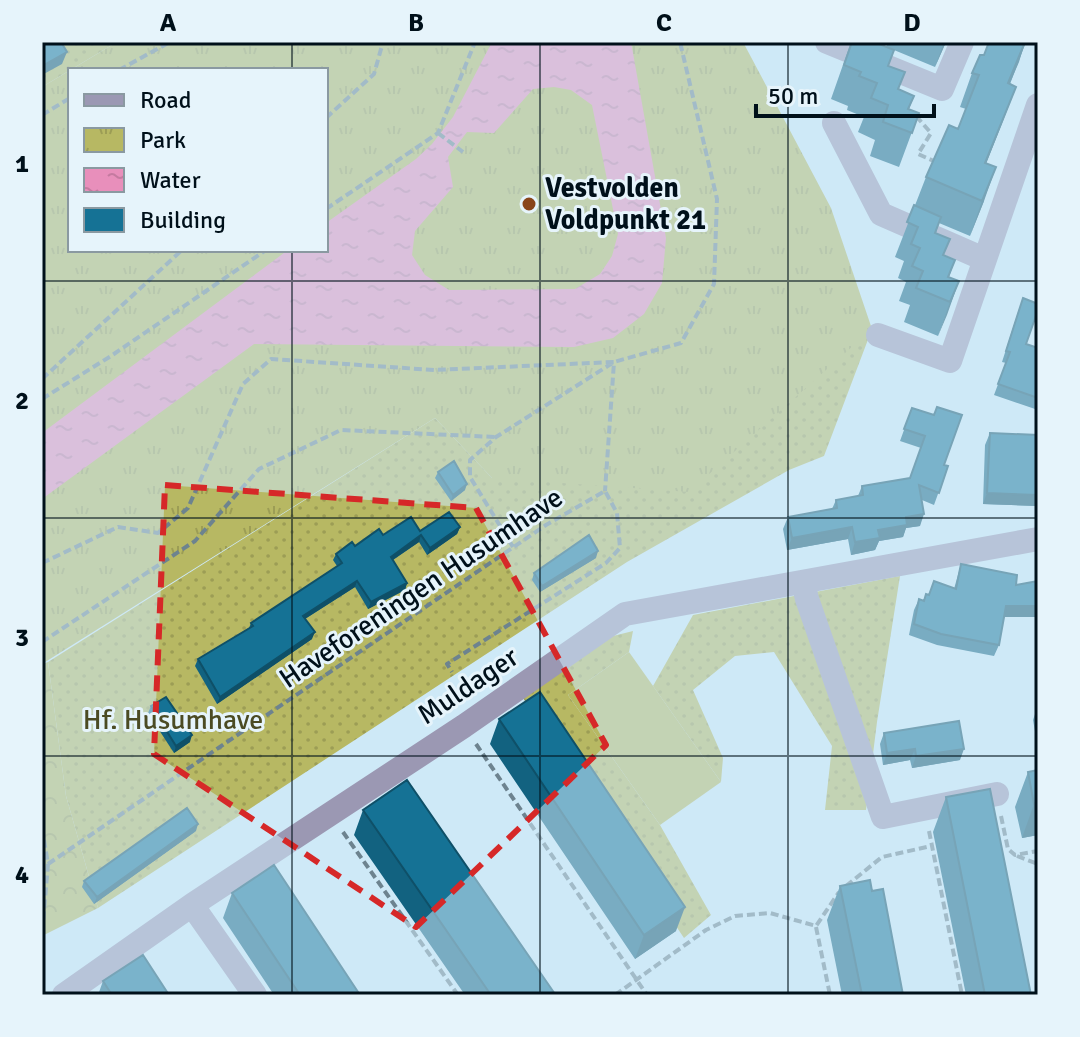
<svg xmlns="http://www.w3.org/2000/svg" width="1080" height="1037" viewBox="0 0 1080 1037" font-family="Signika,sans-serif">
  <style>
    .grass { fill: url(#grass-dots) }
    .forest { fill: url(#forest-crowns) }
    .park { fill: url(#park-tufts); fill-rule: evenodd }
    .pitch { fill: #b7b863 }
    .water { fill: url(#water-ripples); fill-rule: evenodd }
    .lines { fill: none; stroke-linecap: round; stroke-linejoin: round }
    .path { stroke: #6d838f; stroke-width: 4; stroke-dasharray: 8 4; stroke-linecap: butt }
    .minor { stroke: #9b98b3; stroke-width: 24 }
    .wall { fill: #126280 }
    .shaded-wall { fill: #0f5068 }
    .building { fill: #157295; stroke: #0f5068; stroke-width: 2 }
    .marked { fill: none; stroke: #d62828; stroke-width: 6; stroke-dasharray: 16 10; stroke-linejoin: round }
    .grid { fill: none; stroke: #00101a; stroke-width: 2; stroke-opacity: 0.55 }
    .poi-dot { fill: #89451a; stroke: #e6f4fb; stroke-width: 3 }
    .labels { text-anchor: middle; dominant-baseline: central; stroke-width: 6; stroke-linejoin: round; paint-order: stroke }
    .poi-label { font-size: 28px; font-weight: bold; fill: #00101a; stroke: #e6f4fb; text-anchor: start }
    .street-label { font-size: 28px; fill: #00101a; stroke: #e6f4fb }
    .park-label { font-size: 28px; fill: #4b4b23; stroke: #e6f4fb }
    .neatline { fill: none; stroke: #00101a; stroke-width: 3 }
    .grid-label { font-size: 26px; text-anchor: middle; font-weight: bold; fill: #00101a }
  </style>
  <defs>
    <pattern id="grass-dots" width="8" height="8" patternUnits="userSpaceOnUse" patternTransform="scale(2)"><rect width="8" height="8" fill="#b7b863"/><path d="M2 2h.1M6 6h.1" fill="none" stroke="#9c9d55" stroke-width="1.8" stroke-linecap="round"/></pattern>
    <pattern id="forest-crowns" width="20" height="18" patternUnits="userSpaceOnUse" patternTransform="scale(2)"><rect width="20" height="18" fill="#b7b863"/><path d="M2 6a3 3 0 1 1 6 0M12 15a3 3 0 1 1 6 0" fill="none" stroke="#9c9d55"/></pattern>
    <pattern id="park-tufts" width="24" height="20" patternUnits="userSpaceOnUse" patternTransform="scale(2)"><rect width="24" height="20" fill="#b7b863"/><path d="M3 7l-1-3M5 7V3M7 7l1-3M15 17l-1-3M17 17v-4M19 17l1-3" fill="none" stroke="#9c9d55"/></pattern>
    <pattern id="water-ripples" width="26" height="14" patternUnits="userSpaceOnUse" patternTransform="scale(2)"><rect width="26" height="14" fill="#e88fbb"/><path d="M2 4q2-2 4 0t4 0M15 11q2-2 4 0t4 0" fill="none" stroke="#c57aa0"/></pattern>
  </defs>
  <rect width="100%" height="100%" fill="#cee9f7"/>
  <path class="grass" d="M42,42H117L42,87Z
    M872,329L824,456L789,470L627,562L98,908L66,796L48,662L435,418L492,478Z
    M900,576L877,722L866,810H825L832,746L774,652L735,656L693,690L723,758L721,782L653,686L693,615Z
    M633,631L629,652L568,695L660,825L711,915L684,938L521,695L609,637Z"/>
  <path class="forest" d="M48,662L66,796L98,908L42,936V664Z"/>
  <path class="park" d="M117,42H743L831,208L872,329L689,492L492,478L435,418L42,664V87ZM70,70H326V250H70Z"/>
  <path class="pitch" d="M629,652L721,782L660,825L568,695Z"/>
  <path class="water" d="M492,42H631L666,238L662,283L644,314L613,338L574,347L254,344L42,499V433L288,250H326V223L416,159L432,144L453,117ZM554,87L571,90L592,105L618,234L612,256L600,274L575,289L449,290L425,275L412,255L415,231L453,187L448,157L467,132L494,133L533,89Z"/>
  <g class="lines">
    <path class="path" d="M119,70L170,42
      M42,115L70,98
      M916,116L931,133L918,154L936,162
      M326,118L374,74L383,42
      M438,133L463,152
      M326,209L438,133L475,42
      M42,379L182,250
      M42,399L111,356L266,250
      M513,547L470,477V460L496,437L614,362L681,343L714,284L717,199L680,42
      M42,563L118,527L158,533L188,508L243,384L271,359L434,370L614,362L605,491
      M42,642L195,541L259,469L341,430L496,437
      M476,744L647,995
      M1001,816L1008,849L1015,855L1038,851
      M42,828L48,864L42,934
      M929,831L962,995
      M343,832L458,995
      M1017,856L1038,864
      M48,864L546,525L605,491L617,513L620,548L606,563L447,664L452,672
      M846,886L882,857L931,846
      M816,927L830,995
      M615,995L706,930L735,916L770,913L816,926L839,892"/>
    <path class="minor" d="M827,42L942,89L962,42
      M834,123L881,214L984,259
      M878,335L950,361L1038,105
      M803,582L807,599L883,817L997,794
      M192,905L255,995
      M64,995L192,905L464,726L625,614L1038,539"/>
  </g>
  <path class="wall" d="M851,42L877,43L886,47L888,42H946L935,67L894,50L888,66L898,89L914,96L909,109L919,113L899,167L870,156L875,140L858,132L864,117L847,110L848,106L831,99Z
    M989,42H1026L1010,84L1016,87L986,163L984,201L970,236L939,223L936,233L944,255L955,260L949,277L959,281L938,336L904,322L910,305L899,301L906,282L898,278L904,261L895,257L926,177L958,129L966,109L960,107L972,73L984,55Z
    M1019,309L1026,344L1038,348V410L994,395L1006,363L1002,362Z
    M912,408L944,465L948,466L934,505L922,500L920,526L906,528L903,537L879,541L875,550L851,555L848,539L787,550L783,529L788,517L832,509L836,500L858,496L862,486L910,478L921,448L900,441Z
    M990,433L1038,435V506L983,504L985,445Z
    M438,472L465,490L451,501L435,478Z
    M460,527L457,534L427,555L419,542L393,560L407,583L405,590L368,609L355,587L305,619L312,639L217,704L195,666L198,659L249,628L251,623L337,566L333,560L336,554L383,535Z
    M596,558L540,592L532,580L534,573Z
    M961,564L1016,585L1038,581V617H1004L999,645L994,656L937,645L909,635L914,610L919,599L924,601L929,595L954,589Z
    M151,706L190,742L174,753L148,713Z
    M1037,708H1038V748L1033,720Z
    M499,719L676,931L635,959L490,744Z
    M884,733L960,760L912,768L910,760L883,765L880,744Z
    M1038,770V835L1022,838L1015,807L1028,772Z
    M946,797L1031,995H966L933,832Z
    M363,810L555,995H465L354,835Z
    M196,831L94,904L82,887L84,881Z
    M840,886L872,891L903,995H842L827,920Z
    M232,893L360,995H274L223,918Z
    M103,981L169,995H98Z"/>
  <path class="shaded-wall" d="M944,42H946L935,67Z
    M1025,42L1019,62L995,118L1008,83Z
    M67,52L62,64L42,75V66Z
    M1016,87L1003,121L973,197L985,163Z
    M996,167L984,201L970,236L982,201Z
    M959,281L947,315L938,336L950,302Z
    M467,484L465,490L451,501L453,495Z
    M987,493L1038,495V506L983,504Z
    M924,514L920,526L906,528L903,537L879,541L875,550L851,555L855,542L906,517Z
    M460,527L457,534L427,555L430,548Z
    M852,527L848,539L787,550L792,538Z
    M421,535L419,542L388,563L391,557Z
    M598,551L596,558L540,592L542,586Z
    M357,581L355,587L300,622L303,616Z
    M407,583L405,590L368,609L371,602Z
    M1006,606H1038V617H1002Z
    M315,632L312,639L217,704L220,697Z
    M192,735L190,742L174,753L176,746Z
    M915,749L910,760L883,765L887,753Z
    M964,749L960,760L912,768L916,756Z
    M1038,803V835L1022,838L1034,804Z
    M198,824L196,831L94,904L97,897Z
    M685,907L676,931L635,959L644,935Z"/>
  <path class="building" d="M42,42H61L67,52L42,66Z
    M852,42H877V43L894,50L888,66L905,72L898,89L914,96L908,109L919,113L912,133L883,122L888,105L871,98L877,83L859,76L861,72L844,65Z
    M989,42H1025L1008,83L1016,87L985,163L996,167L982,201L926,177L949,125L958,129L979,75L972,73L980,55H984Z
    M914,205L941,217L935,233L950,239L943,255L955,260L948,277L959,281L950,302L916,288L923,271L912,266L920,248L911,244L918,227L907,222Z
    M1023,298L1038,304V310L1026,344L1038,348V398L998,384L1010,352L1006,351Z
    M937,407L962,415L944,465L948,466L939,493L919,485L924,514L906,517L907,525L878,530L880,538L855,542L852,527L792,538L788,517L837,508L836,500L863,495L862,486L910,478L925,436L904,429L912,408L934,415Z
    M990,433L1038,435V495L987,493Z
    M454,461L467,484L453,495L438,472Z
    M449,512L460,527L430,548L421,535L391,557L407,583L371,602L357,581L303,616L315,632L220,697L198,659L253,626L251,623L342,563L336,554L352,542L355,546L379,529L383,535L411,517L420,531Z
    M589,535L598,551L542,586L534,573Z
    M961,564L1017,575L1016,585L1038,581V606H1006L999,645L941,634L914,624L919,599L924,601L926,594L929,595L934,581L956,589Z
    M540,692L685,907L644,935L499,719Z
    M166,697L192,735L176,746L151,706Z
    M959,721L964,749L916,756L915,749L887,753L884,733Z
    M1038,770V803L1034,804L1028,772Z
    M407,780L555,994L553,995H491L363,810Z
    M990,789L1031,995H985L946,797Z
    M187,808L198,824L97,897L84,881Z
    M274,865L360,995H300L232,893Z
    M870,880L872,891L883,889L903,995H862L840,886Z
    M143,955L169,995H112L103,981Z"/>
  <path d="M0 0H1080V1037H0ZM165,485L476,508L606,745L416,927L154,754Z" fill="#cee9f7" fill-opacity=".55" fill-rule="evenodd"/>
  <path class="marked" d="M165,485L476,508L606,745L416,927L154,754Z"/>
  <path class="grid" d="M292,42V70M540,42V995M788,42V995M292,250V995M42,281H1038M42,518H1038M42,756H1038"/>
  <circle class="poi-dot" cx="529" cy="204" r="8"/>
  <g class="labels">
    <g class="poi-label">
      <text x="545" y="188">Vestvolden<tspan x="545" dy="32">Voldpunkt 21</tspan></text>
    </g>
    <g class="street-label">
      <text transform="translate(421 588) rotate(-34)">Haveforeningen Husumhave</text>
      <text transform="translate(468 686) rotate(-34)">Muldager</text>
    </g>
    <g class="park-label">
      <text x="173" y="720">Hf. Husumhave</text>
    </g>
  </g>
  <rect width="1080" height="1037" fill="none" stroke="#e6f4fb" stroke-width="88"/>
  <rect x="68" y="68" width="260" height="184" fill="#e6f4fb" stroke="#8a99a1" stroke-width="2"/>
  <rect x="84" y="94" width="40" height="12" fill="#9b98b3" stroke="#8a99a1" stroke-width="2"/>
  <text x="140" y="108" font-size="24" fill="#00101a">Road</text>
  <rect x="84" y="128" width="40" height="24" fill="url(#park-tufts)" stroke="#8a99a1" stroke-width="2"/>
  <text x="140" y="148" font-size="24" fill="#00101a">Park</text>
  <rect x="84" y="168" width="40" height="24" fill="url(#water-ripples)" stroke="#8a99a1" stroke-width="2"/>
  <text x="140" y="188" font-size="24" fill="#00101a">Water</text>
  <rect x="84" y="208" width="40" height="24" fill="#157295" stroke="#8a99a1" stroke-width="2"/>
  <text x="140" y="228" font-size="24" fill="#00101a">Building</text>
  <path d="M756 104v12h178v-12" fill="none" stroke="#00101a" stroke-width="4"/>
  <text x="768" y="104" font-size="24" fill="#00101a" stroke="#e6f4fb" stroke-width="6" paint-order="stroke">50 m</text>
  <rect x="44" y="44" width="992" height="949" class="neatline"/>
  <g class="grid-label">
    <text x="168" y="31">A</text>
    <text x="416" y="31">B</text>
    <text x="664" y="31">C</text>
    <text x="912" y="31">D</text>
    <text x="22" y="172">1</text>
    <text x="22" y="409">2</text>
    <text x="22" y="646">3</text>
    <text x="22" y="883">4</text>
  </g>
</svg>
